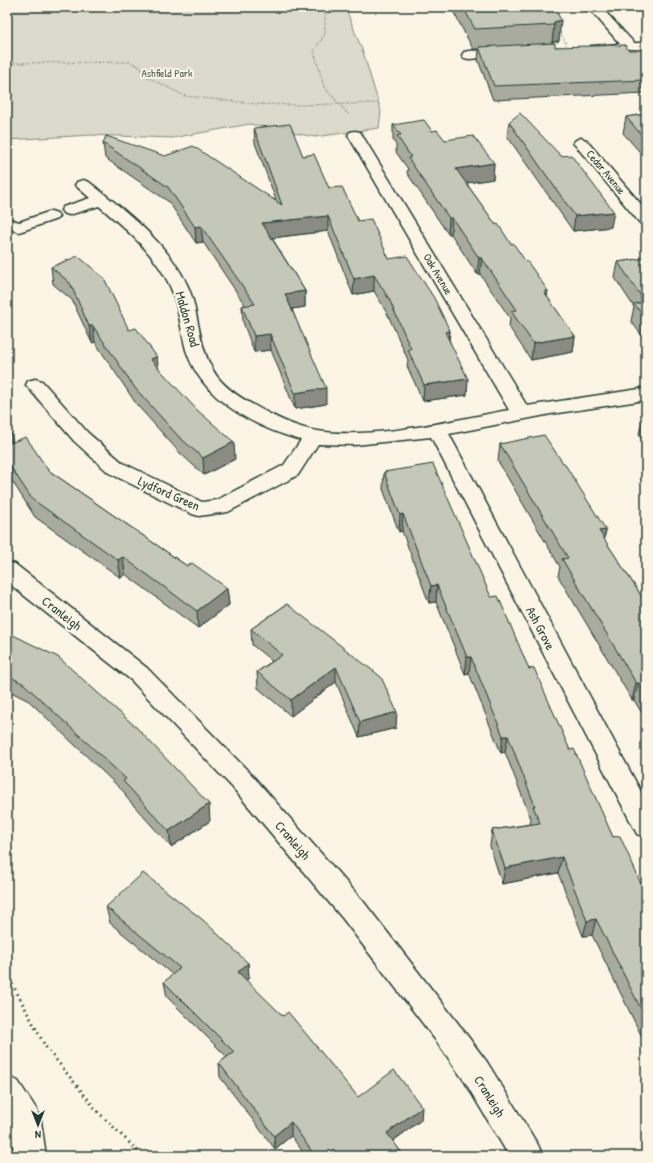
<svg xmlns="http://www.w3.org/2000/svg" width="653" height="1163" viewBox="0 0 653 1163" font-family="'Patrick Hand',sans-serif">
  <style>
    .green { fill: #dcdacc; stroke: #7e8c80 }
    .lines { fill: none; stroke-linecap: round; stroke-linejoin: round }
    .minor-casing { stroke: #1f3d34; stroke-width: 3 }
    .path-far1 { stroke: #1f3d34; stroke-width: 1.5; stroke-dasharray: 0.5 2; stroke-linecap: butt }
    .path { stroke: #1f3d34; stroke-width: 3; stroke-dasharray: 1.5 4; stroke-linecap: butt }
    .minor { fill: #fcf5e5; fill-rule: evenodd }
    .wall { fill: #a9ab9f; stroke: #1f3d34 }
    .shaded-wall { fill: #8a8b82; stroke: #1f3d34 }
    .building { fill: #c5c7b9; stroke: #1f3d34 }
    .labels { text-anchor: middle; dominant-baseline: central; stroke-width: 4; stroke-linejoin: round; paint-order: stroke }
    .far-park-label { font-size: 11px; fill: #455c52; stroke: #fcf5e5 }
    .far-street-label { font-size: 11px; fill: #1f3d34; stroke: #fcf5e5 }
    .street-label { font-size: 13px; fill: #1f3d34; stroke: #fcf5e5 }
  </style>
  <rect width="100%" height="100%" fill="#fcf5e5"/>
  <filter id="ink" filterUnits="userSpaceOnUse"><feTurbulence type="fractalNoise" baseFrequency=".025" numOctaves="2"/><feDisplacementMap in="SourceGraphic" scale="8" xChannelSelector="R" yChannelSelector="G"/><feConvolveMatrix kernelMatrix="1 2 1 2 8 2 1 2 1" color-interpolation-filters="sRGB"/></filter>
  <g filter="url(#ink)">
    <path class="green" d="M7,7H345L363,52L381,111L379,128L315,137L250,124L172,138L91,135L7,140Z"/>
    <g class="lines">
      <g class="minor-casing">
        <path id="minor" d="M588,7H601L634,43H646V51L596,53L591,52L589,49L591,46L620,44Z
          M507,49L512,50L514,53L512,56L469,59L464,58L462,55L464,52L469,51Z
          M355,131L360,132L362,135L527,406L646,388V400L551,414L449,434L646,801V837L637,834L431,437L355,445L318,444L298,475L228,512L199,516L192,514L109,473L74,441L26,385L28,381L35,379L42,381L88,433L123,463L202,502L217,500L284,465L301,440C254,427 202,400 186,350C180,328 179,303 168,282C153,252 125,228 99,206L69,215L63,213L61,210L63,207L90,198L75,185L77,182L83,180L89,182C126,211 177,250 192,297C199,321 200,348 213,370C222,387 242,399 259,408C277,418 297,428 318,431C374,440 453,420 509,410L348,135L350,132Z
          M581,138L586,140L646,210V225L640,223L576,146L573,143L576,140Z
          M51,211L57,213L59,216L57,219L19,232L7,228V218L19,222Z
          M7,562L15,564L147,668L251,774L363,901L457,1022L487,1062L538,1145L543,1156H509L465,1082L437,1042L343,919L233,788L131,680L7,582Z
          M7,1076L18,1081L37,1110L41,1121L46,1156H14L11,1125L7,1119Z"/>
      </g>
      <path class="path-far1" d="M325,7V34L314,51L324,87L349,115
        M559,31L569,49
        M7,63L130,62L140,67L149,78L185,96L256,104L303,105L380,103"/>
      <path class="path" d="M7,974L45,1046L98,1112L143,1156"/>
      <use href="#minor" class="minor"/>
    </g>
    <path class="wall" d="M451,7H554L559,41L552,42V43L555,47L646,50V93L493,100L478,60L479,49H473Z
      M646,114V159L623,133L626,117Z
      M509,122L561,156L611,227L573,231L507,136Z
      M393,125L432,131L445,140L494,163L493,179L466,183L575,336L573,352L531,360L509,327L510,318L480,274H477L451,234H448L407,173L408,169L396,152V145L393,140Z
      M254,128L303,156L329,188L358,221L389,259L450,331L449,339L467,395L423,401L407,366L408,360L388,315L374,291L353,295L328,231L272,238L305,291V307L292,309L326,404L295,409L271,350L254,352L243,322L242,306L245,305L203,242L196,243L169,202L105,158L103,143L276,200L255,143Z
      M646,258V341L631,321L634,307L615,278L618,262Z
      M51,267L129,330L157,357L158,368L235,459L204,475L180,453L137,405L95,342L92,343L72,300L53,284Z
      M643,417H646V447L639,434Z
      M7,428L11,434L12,442L48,470L187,566L227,588L229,605L198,628L125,574L121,578L35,517L7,473Z
      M500,444L606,530L604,539L646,603V720L634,700H632L558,576L560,567L498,461Z
      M384,472L491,597L529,669L613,837L646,895V1045L592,935L583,936L558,873L502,884L490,846L492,830L531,824L530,823L531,819L505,752L501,753L469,673L465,674L436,602L429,603L402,531L399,532L383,489Z
      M287,604L396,728L359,737L336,682L291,716L258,688L257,672L272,661L252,645L251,629Z
      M7,632L210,821L171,847L126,797L125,793L29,701L7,690Z
      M106,907L248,963L249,978L246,981L358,1097L421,1120L393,1141L404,1156H306L291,1136L275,1149L220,1077L219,1063L227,1057L167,997L164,982L173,975L110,923Z"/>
    <path class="shaded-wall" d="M561,20L559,41L552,42L554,25V22Z
      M494,163L493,179L455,185L456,169Z
      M614,212L611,227L573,231L575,216Z
      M328,216V231L263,239L262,223Z
      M449,218H452L451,234H448Z
      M201,226L203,242L196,243L195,227Z
      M479,258H482L480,274H477Z
      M374,275V291L353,295L354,279Z
      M305,291V307L285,310V294Z
      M548,291L546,307L544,292Z
      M89,326H93L95,342L92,343Z
      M450,331L448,347L445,332Z
      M270,334L271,350L254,352V336Z
      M575,336L573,352L531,360L533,343Z
      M157,357L159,374L150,359Z
      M468,379L467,395L423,401L424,385Z
      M326,388V404L295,409V393Z
      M11,434L14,451L7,454V435Z
      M234,442L235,459L204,475L203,458Z
      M403,514L402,531L399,532L400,515Z
      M606,530L602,547L599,531Z
      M123,557L125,574L121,578L118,560Z
      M437,585L436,602L429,603L431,586Z
      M227,588L229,605L198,628L197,611Z
      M467,657H471L469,673L465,674Z
      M336,667V682L291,716V700Z
      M636,683H639L634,700H632Z
      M397,712L396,728L359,737L360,722Z
      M503,736H508L505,752L501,753Z
      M209,804L210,821L171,847L169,831Z
      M562,857L558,873L502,884L505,868Z
      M596,919L592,935L583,936L587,921Z
      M248,963L249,978L239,987L238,972Z
      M422,1107L421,1120L386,1146L387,1133Z
      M291,1122V1136L275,1149L274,1136Z
      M341,1152V1156H335Z"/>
    <path class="building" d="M463,7H554L561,20L554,22V25L475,29Z
      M555,43V47L625,45L628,50H646V80L494,86L479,47Z
      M520,113L561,156L571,155L614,212L575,216L509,122Z
      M646,114V140L626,117Z
      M424,120L432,131L437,130L445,140L473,136L494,163L456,169L496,225L498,224L511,244L513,243L526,262L527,261L548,291L544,292L575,336L533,343L511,311L517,310L482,258H479L452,218H449L408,158L411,157L397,136L401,135L393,125Z
      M290,124L303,156L314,154L329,188L342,187L358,221L371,219L389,259L407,256L434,298L450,331L445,332L468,379L424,385L408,350L411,349L389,299L374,275L354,279L328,216L262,223L305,291L285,294L326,388L295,393L270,334L254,336L242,306L255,304L201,226L195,227L168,187L103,143L106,136L165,156L193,146L282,205L254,128Z
      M78,256L104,278L129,330L136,328L157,357L150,359L197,410L234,442L203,458L178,436L135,388L93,326H89L70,283L51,267Z
      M646,258V319L634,304L645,302L618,262Z
      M643,417H646V423Z
      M7,428L11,434L7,435Z
      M544,435L563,463H564L606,530L599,531L646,603V695L639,683H636L562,559L568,558L500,444Z
      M26,437L48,470L187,566L192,563L227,588L197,611L123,557L118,560L32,499L7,461V444Z
      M433,464L491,597L498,596L529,669L534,668L570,750L574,749L613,837L620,836L646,895V1019L596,919L587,921L562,857L505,868L492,830L540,823L533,806H535L508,736H503L471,657H467L437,585L431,586L403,514L400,515L384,472Z
      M287,604L381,677L397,712L360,722L336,667L291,700L257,672L282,655L251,629Z
      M7,632L58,657L137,728L209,804L169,831L123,781L126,779L24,684L7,675Z
      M143,873L203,920L248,963L238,972L283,1016L288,1012L358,1097L394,1070L422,1107L387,1133L404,1156H345L341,1152L335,1156H315L291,1122L274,1136L219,1063L234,1052L164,982L180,968L106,907Z"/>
  </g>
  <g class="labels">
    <g class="far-park-label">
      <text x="167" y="73">Ashfield Park</text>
    </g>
    <g class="far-street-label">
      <text transform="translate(606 172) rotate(50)">Cedar Avenue</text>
      <text transform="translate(438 274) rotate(59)">Oak Avenue</text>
    </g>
    <g class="street-label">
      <text transform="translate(188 319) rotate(74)">Maldon Road</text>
      <text transform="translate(169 493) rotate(24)">Lydford Green</text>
      <text transform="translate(62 613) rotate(38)">Cranleigh</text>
      <text transform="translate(541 628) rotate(62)">Ash Grove</text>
      <text transform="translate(293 840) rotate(49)">Cranleigh</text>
      <text transform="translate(490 1096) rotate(58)">Cranleigh</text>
    </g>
  </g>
  <rect width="653" height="1163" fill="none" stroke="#fcf5e5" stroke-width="24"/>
  <rect x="12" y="12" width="629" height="1139" fill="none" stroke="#1f3d34" stroke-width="1.5" filter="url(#ink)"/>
  <g transform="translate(38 1125) rotate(180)" stroke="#fcf5e5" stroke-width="3" paint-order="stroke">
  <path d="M0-3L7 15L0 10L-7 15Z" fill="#1f3d34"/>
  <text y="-6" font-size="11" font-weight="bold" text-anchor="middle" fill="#1f3d34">N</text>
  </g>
</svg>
